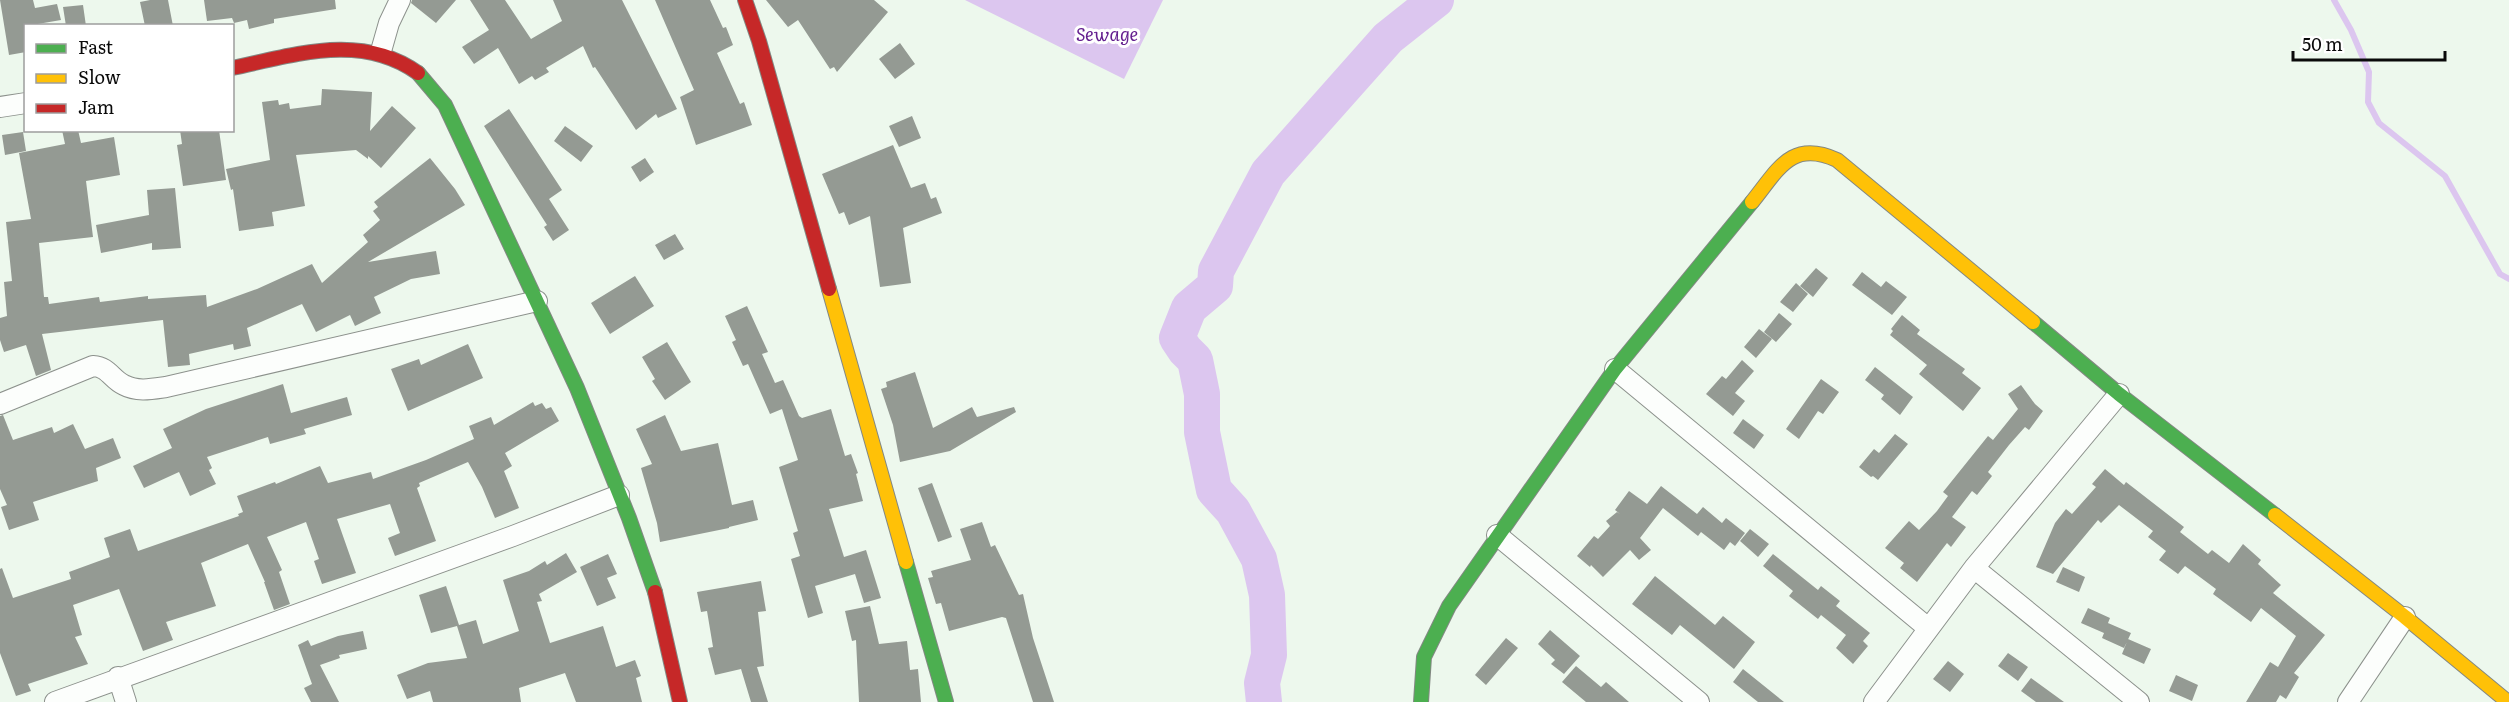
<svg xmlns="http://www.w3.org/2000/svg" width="2509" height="702" viewBox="0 0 2509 702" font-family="Literata,serif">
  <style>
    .water { fill: #dcc6ef }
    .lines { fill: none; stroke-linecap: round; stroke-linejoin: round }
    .stream { stroke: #dcc6ef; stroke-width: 6 }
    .river { stroke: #dcc6ef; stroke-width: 36 }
    .building { fill: #949a93 }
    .street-casing { stroke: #8c918c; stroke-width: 22 }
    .fast-casing { stroke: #838883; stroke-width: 16 }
    .slow-casing { stroke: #838883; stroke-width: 16 }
    .jam-casing { stroke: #838883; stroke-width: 16 }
    .street { stroke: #fcfefc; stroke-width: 20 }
    .fast { stroke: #4caf50; stroke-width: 14 }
    .slow { stroke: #ffc107; stroke-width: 14 }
    .jam { stroke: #c62828; stroke-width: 14 }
    .labels { text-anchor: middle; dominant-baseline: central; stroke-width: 6; stroke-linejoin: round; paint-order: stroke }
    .water-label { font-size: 18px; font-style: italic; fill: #641f8f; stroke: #fff }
  </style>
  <rect width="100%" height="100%" fill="#edf8ed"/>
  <path class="water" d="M965,0H1163L1124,79Z"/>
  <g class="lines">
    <path class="stream" d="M2334,0L2351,30L2369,72L2368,102L2379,123L2445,176L2500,274L2509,279"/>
    <path class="river" d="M1264,702L1262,683L1269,655L1267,595L1259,559L1233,511L1214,490L1202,432V394L1195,360L1185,350L1177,338L1189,308L1215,286L1216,271L1268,173L1388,38L1436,0"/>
  </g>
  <path class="building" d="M0,0H33L35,8L57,4L61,20L26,26V52L9,55Z
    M150,0H168L173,26H145L140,2Z
    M204,0H335L336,9L274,19V23L249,29L247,20L234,23L232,18L207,21Z
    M412,0H456L436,23L411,3Z
    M470,0H505L531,39L562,21L553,0H622L677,109L658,118L656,114L636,130L595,67L593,68L583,46L546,68L549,72L535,80L532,76L519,84L498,48L474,64L462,47L489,30Z
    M655,0H710L723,28L726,27L733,45L717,53L740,104L744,102L752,125L696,145L680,97L694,90Z
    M766,0H874L888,12L837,72L834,67L830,69L798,20L788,27Z
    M83,5L86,26H66L63,7Z
    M900,43L915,64L895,79L879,59Z
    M322,89L372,92L370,131L392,106L416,128L381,168L368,156V159L356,150L296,155L305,206L272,212L274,226L239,231L233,189L231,190L226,169L270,160L262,102L278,100L279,105L289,103L290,109L321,105Z
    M509,109L562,190L549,199L569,230L553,241L544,227L547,225L484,126Z
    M912,116L921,138L899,147L889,126Z
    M565,126L593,146L581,162L554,141Z
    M62,130H78L81,143L114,137L120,175L86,181L93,237L39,243L44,297H48L49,304L99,297L100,302L148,296V299L206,295L207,307L257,289L312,264L322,283L368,242L363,235L380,220L373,211L378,207L374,202L430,158L455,189L465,205L368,262L436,251L440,274L411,279L374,297L381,313L355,326L350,315L316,332L302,304L247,328L251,346L234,350L233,344L189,354L190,365L168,367L163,320L42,334L51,370L36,376L26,345L4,352L0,340V318L7,316L4,282L12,281L6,222L31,219L19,153L65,144Z
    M180,130H219L226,180L183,186L177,145L182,144Z
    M23,132L26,151L5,155L2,135Z
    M893,145L911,188L925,183L931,199L936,197L942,213L903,228L911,283L880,287L870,216L849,225L844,212L839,214L822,174Z
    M645,158L654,172L640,182L631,167Z
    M175,188L181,248L152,250V243L101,253L96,225L149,215L147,190Z
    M675,234L684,249L664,260L655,245Z
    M1816,268L1828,278L1813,297L1800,286Z
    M1862,272L1881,287L1886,281L1907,297L1892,315L1852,285Z
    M635,276L654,306L610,334L591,303Z
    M1796,283L1808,294L1793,312L1780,302Z
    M747,306L768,352L762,354L775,383L783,380L799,416L802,418L831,409L845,456L851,454L858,473L856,474L863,501L829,509L844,557L866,550L881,598L864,603L855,574L815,586L823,613L808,618L791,559L800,556L793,533L798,531L779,467L798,460L782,409L770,414L748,364L743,366L732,342L736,340L725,316Z
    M1779,313L1792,324L1776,342L1764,332Z
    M1902,315L1920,330L1917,334L1965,369L1962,373L1981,388L1963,411L1919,374L1927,365L1890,335L1893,331L1891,329Z
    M1759,329L1772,339L1756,358L1744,347Z
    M667,342L691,382L665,400L652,381L655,379L642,357Z
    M468,344L483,378L408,411L391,369L419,359L421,365Z
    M1742,360L1754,371L1735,393L1745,401L1733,416L1706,394L1722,376L1726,379Z
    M1875,367L1913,397L1900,415L1881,399L1884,395L1865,380Z
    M915,372L933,428L972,407L977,417L1014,407L1016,412L950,451L900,462L893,425L881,389L887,387L886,382Z
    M1821,379L1839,392L1823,414L1818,411L1799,439L1786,429Z
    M283,384L291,413L347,397L352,415L304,429L306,434L270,444L268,437L207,457L212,468L209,470L216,484L190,496L179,472L144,488L133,466L172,448L163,429L206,409Z
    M2021,385L2035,404L2043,411L2029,430L2025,427L2009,445L1988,472L1992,476L1977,495L1972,491L1952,517L1966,527L1951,547L1947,543L1917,582L1900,568L1904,563L1885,548L1909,521L1919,530L1937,511L1948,496L1943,492L1988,436L1993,440L2018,409L2008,394Z
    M533,402L535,406L542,403L546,409L551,407L559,421L505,453L512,466L504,471L519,508L495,518L482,487L468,462L419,483L420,486L417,488L436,541L395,556L388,538L400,533L390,504L337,519L356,573L322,584L314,561L319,559L306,522L267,537L282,570L279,572L290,604L274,610L264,582H265L248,544L201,563L216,606L166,622L173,640L143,651L119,589L73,605L82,635L75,637L88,664L28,684L31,691L16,696L0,653V569L2,568L13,598L71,579L69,572L110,557L104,538L130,529L138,551L239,516L238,514L243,512L237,496L275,482L276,484L320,466L328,483L371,472L373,479L426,460L474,439L469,426L491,417L494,425Z
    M3,415L13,440L52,427L54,433L73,424L85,449L113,438L121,458L96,468L98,481L33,502L39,520L9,530L1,507L7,505L0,489V416Z
    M665,415L681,451L718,443L732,505L753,500L758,520L729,527V528L660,542L657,523L641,468L652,464L636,429Z
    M1743,419L1764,435L1754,449L1733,433Z
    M1895,434L1908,444L1878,480L1873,476L1871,477L1859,467L1874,449L1879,453Z
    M2105,469L2124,485L2126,482L2184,527L2180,532L2208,554L2212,550L2229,563L2243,544L2261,560L2258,564L2281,585L2273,593L2325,635L2294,673L2299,677L2286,699L2280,695L2276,702H2246L2270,662L2278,667L2296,636L2261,608L2251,622L2213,594L2216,589L2185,566L2178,574L2159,560L2166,551L2148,537L2153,531L2119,505L2101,523L2098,520L2053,574L2036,567L2055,523L2066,509L2072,514L2096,487L2092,484Z
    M932,483L952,537L938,542L918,488Z
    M1661,486L1697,514L1703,507L1722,523L1726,518L1745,533L1735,546L1730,542L1724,550L1701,532L1698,536L1663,508L1640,538L1651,550L1639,560L1630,550L1603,577L1591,565L1590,567L1577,556L1594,536L1598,539L1610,526L1606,521L1617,512L1620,514L1615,510L1629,491L1647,504Z
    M982,522L991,547L995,545L1019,595L1023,594L1033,638L1054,702H1033L1006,618L1002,617L949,631L941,603L936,604L928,578L933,577L931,571L971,560L960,529Z
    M1750,529L1769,544L1758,557L1740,541Z
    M566,553L577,572L539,594L542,601L537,602L550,643L603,626L616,667L635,660L641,676L636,678L642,702H576L565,673L519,688L521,702H433L430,691L407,699L397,675L428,663L467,658L457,626L431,633L419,595L446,586L459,625L476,620L483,644L519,631L503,580L529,571L545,561L547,565Z
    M608,554L617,574L607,578L616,598L597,606L580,567Z
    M1773,554L1818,590L1821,586L1840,601L1836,606L1870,633L1863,641L1868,646L1853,664L1836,648L1846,635L1821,615L1818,619L1789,596L1793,591L1763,566Z
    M2063,567L2085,577L2079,592L2056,582Z
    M1655,576L1715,625L1723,616L1755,642L1734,669L1680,625L1672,635L1632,604Z
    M761,581L766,611L758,612L764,666L757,667L768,702H751L741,669L715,675L708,648L713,647L707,611L701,612L697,592Z
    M870,606L879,644L907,641L910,670L918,669L921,702H859L856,640L852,641L845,611Z
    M2088,608L2110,618L2104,633L2081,623Z
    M2108,623L2131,633L2124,648L2102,638Z
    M1550,630L1580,656L1564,674L1551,664L1555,660L1538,644Z
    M363,631L367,649L339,655L340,658L320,665L339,702H311L304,688L312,684L298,645L308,640L311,646L338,636Z
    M1506,638L1518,648L1486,685L1475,675Z
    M2128,639L2151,649L2144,664L2122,654Z
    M2008,653L2028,667L2018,681L1998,666Z
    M1948,661L1964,674L1950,692L1933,679Z
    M1576,666L1601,687L1606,682L1629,702H1586L1562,682Z
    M1743,669L1784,702H1758L1733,682Z
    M2176,675L2198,685L2192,701L2169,691Z
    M2031,678L2064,702H2036L2021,691Z"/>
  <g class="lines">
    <g class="street-casing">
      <path id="street" d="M381,51L389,23L400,0
        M0,107L26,103
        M1615,369L1928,628
        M0,404L93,366C109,367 111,379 124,385C137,392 152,389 166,387L537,301
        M1497,535L1699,702
        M1974,568L2139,702
        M118,677L126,702
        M55,702L513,536L619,495
        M1874,702L1974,568L2119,394
        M2348,702L2405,617"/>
    </g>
    <g class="fast-casing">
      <path id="fast" d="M418,73L445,105L577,388L629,518L655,592
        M2033,322L2119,394L2275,515
        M906,562L946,702
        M1421,702L1424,657L1449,606L1615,369L1752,202"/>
    </g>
    <g class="slow-casing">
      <path id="slow" d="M1752,202C1778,170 1791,139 1837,160L2033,322
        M829,289L906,562
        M2275,515L2405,617L2508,702"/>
    </g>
    <g class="jam-casing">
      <path id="jam" d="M745,0L759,41L829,289
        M232,68C295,55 361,32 418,73
        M655,592L680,702"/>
    </g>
    <use href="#street" class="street"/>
    <use href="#fast" class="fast"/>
    <use href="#slow" class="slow"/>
    <use href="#jam" class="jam"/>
  </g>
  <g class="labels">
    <g class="water-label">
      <text x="1107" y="33">Sewage</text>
    </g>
  </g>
  <rect x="24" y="24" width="210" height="108" fill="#ffffff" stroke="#9d9d9d" stroke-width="1.5"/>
  <rect x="36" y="44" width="30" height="9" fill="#4caf50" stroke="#9d9d9d" stroke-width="1.5"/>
  <text x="78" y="54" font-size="18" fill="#0a0a0a">Fast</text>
  <rect x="36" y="74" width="30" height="9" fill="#ffc107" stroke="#9d9d9d" stroke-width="1.5"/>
  <text x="78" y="84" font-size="18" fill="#0a0a0a">Slow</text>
  <rect x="36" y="104" width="30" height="9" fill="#c62828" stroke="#9d9d9d" stroke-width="1.5"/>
  <text x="78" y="114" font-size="18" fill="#0a0a0a">Jam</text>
  <path d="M2293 51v9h152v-9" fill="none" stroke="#0a0a0a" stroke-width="3"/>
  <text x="2302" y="51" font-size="18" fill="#0a0a0a" stroke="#ffffff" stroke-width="4.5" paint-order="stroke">50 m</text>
</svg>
